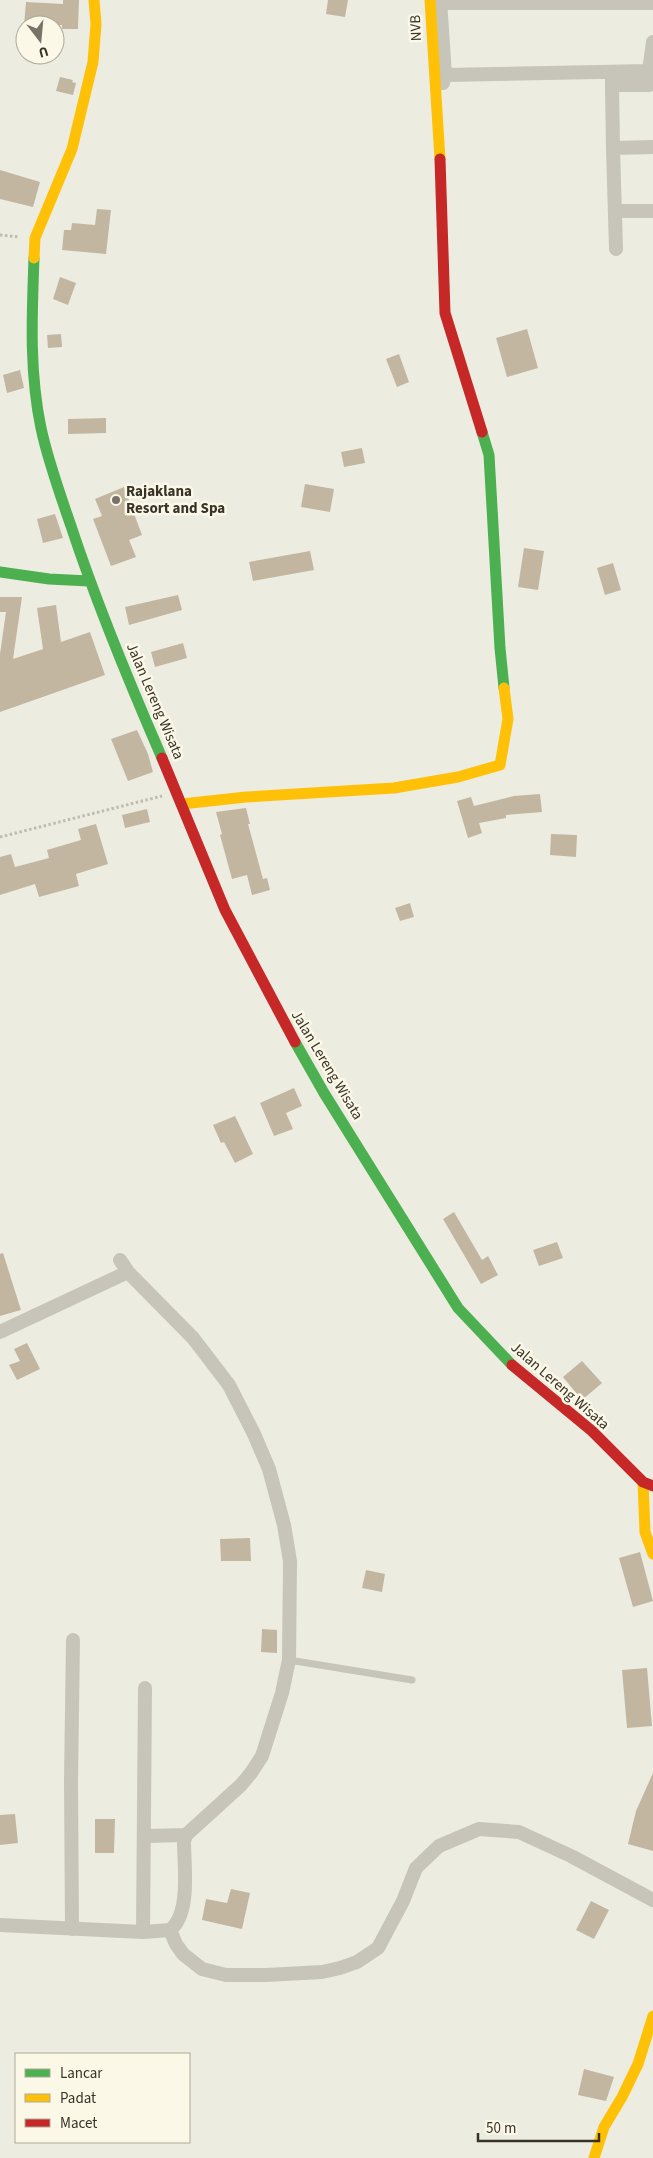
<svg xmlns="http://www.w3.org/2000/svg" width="653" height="2158" viewBox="0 0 653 2158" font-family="'Source Sans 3',sans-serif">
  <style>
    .building { fill: #c2b6a1 }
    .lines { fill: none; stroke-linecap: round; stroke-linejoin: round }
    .path { stroke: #bfbcb2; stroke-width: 3; stroke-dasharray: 2.5 2.5; stroke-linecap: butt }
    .lane { stroke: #c7c4b9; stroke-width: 7 }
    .street { stroke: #c7c4b9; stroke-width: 14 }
    .fast { stroke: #4caf50; stroke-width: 11 }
    .slow { stroke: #ffc107; stroke-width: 11 }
    .jam { stroke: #c62828; stroke-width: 11 }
    .poi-dot { fill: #777368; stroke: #fbf8e7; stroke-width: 2 }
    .labels { text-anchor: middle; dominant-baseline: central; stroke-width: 5; stroke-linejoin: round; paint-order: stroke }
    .street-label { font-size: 15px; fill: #383227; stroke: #fbf8e7 }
    .poi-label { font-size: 15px; font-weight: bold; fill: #383227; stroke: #fbf8e7; text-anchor: start }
  </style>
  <rect width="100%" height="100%" fill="#edece1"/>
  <path class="building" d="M63,0H79L78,29H62V25H24L26,2L63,4Z
    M328,0H348L345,17L326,14Z
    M60,77L73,80L72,82L76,83L73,95L56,91Z
    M0,170L40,182L33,207L0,199Z
    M97,209L111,210L106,254L62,250L64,230H71L72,223L95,225Z
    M60,277L76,283L68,305L53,299Z
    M527,329L538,368L507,377L496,338Z
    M61,334L62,347L48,348L47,335Z
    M399,354L409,382L397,387L386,359Z
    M20,370L24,388L7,393L3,375Z
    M106,418V433L68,434V419Z
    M362,448L365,463L344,467L341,452Z
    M305,484L334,489L330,512L301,507Z
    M124,487L142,535L129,540L136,557L111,566L93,519L102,516L95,499Z
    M55,514L63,538L43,543L37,519Z
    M524,548L544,551L538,590L518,587Z
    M310,551L314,570L253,581L249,562Z
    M613,563L621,590L605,595L597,568Z
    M178,595L182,610L129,625L125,607Z
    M0,597H22L13,659L43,649L37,608L56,605L61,642L90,632L105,675L0,712V654L6,612H0Z
    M183,643L187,658L155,667L151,652Z
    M137,730L148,754L153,772L128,781L111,739Z
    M540,794L542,812L506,815V818L479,823L482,833L468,838L457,801L471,797L474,806L514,796Z
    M246,808L250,824H248L263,879L267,878L270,890L252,895L247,875L232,879L220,835L222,834L216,812Z
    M147,809L150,822L125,828L122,815Z
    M96,824L108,864L76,874L79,886L39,897L35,884L0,895V857L11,854L15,867L49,858L47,850L81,840L78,829Z
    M551,834L577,835L576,857L550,855Z
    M410,903L414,917L400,921L395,908Z
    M294,1088L302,1106L286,1113L293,1129L274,1136L260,1103Z
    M235,1116L253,1154L235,1163L224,1142L221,1143L213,1125Z
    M454,1212L482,1260L488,1256L498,1275L481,1284L443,1219Z
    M557,1242L563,1258L539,1266L533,1250Z
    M3,1253L21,1310L0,1316V1254Z
    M27,1343L40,1369L17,1380L9,1365L20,1361L14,1349Z
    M582,1361L602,1383L582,1400L563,1377Z
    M250,1538L251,1561H221L220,1539Z
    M640,1552L653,1601L633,1607L619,1558Z
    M366,1570L385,1574L382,1592L362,1588Z
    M262,1629L277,1630V1653L261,1652Z
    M647,1668L652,1726L627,1728L622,1670Z
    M653,1773V1851L628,1844L636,1811Z
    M15,1814L18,1843L0,1845V1815Z
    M95,1819H115L114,1853H95Z
    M231,1889L250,1893L242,1929L202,1920L206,1899L227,1903Z
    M591,1901L609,1910L594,1939L576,1930Z
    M584,2069L614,2077L606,2101L578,2095Z"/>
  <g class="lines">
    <path class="path" d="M0,235L20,237
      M0,837L162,796"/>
    <path class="lane" d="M289,1660L412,1680"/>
    <path class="street" d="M440,0L445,75L443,83
      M440,3H653
      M445,75L649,71
      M612,76V85H649V71L653,42
      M612,85L613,148L653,147
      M613,148L616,249
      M615,211H653
      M120,1260L128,1272L193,1338L229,1385L254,1434L269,1469L284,1525L290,1561L289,1660L282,1693L262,1756L251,1773L241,1785L186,1835
      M0,1332L128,1272
      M145,1836L186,1835L184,1841C184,1866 191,1914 170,1930L143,1932L145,1688
      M0,1925L143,1932
      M72,1929L71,1781L73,1640
      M170,1930L176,1944L183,1954L202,1969L226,1975H266L322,1972L340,1968L357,1962L378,1948L403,1901L416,1868L439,1846L479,1829L519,1832L571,1856L653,1900"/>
    <path class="fast" d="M34,258C32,314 29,371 41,428C48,461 60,494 71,526C97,605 129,682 162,758
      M482,432L489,455L500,648L504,688
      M0,572L49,579L89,581
      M295,1042L324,1093L458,1308L512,1365"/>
    <path class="slow" d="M430,0L440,159
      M34,258L35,238L72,149L93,62L96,24L94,0
      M182,804L246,797L394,788L458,777L500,765L508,719L504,688
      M643,1482L645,1532L653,1554
      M594,2158L604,2127L622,2097L638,2064L653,2016"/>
    <path class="jam" d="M440,159L445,313L482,432
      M162,758L225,910L295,1042
      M512,1365L592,1431L643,1482L653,1486"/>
  </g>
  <circle class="poi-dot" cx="116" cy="500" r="5"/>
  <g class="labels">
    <g class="street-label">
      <text transform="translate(416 28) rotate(-92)">NVB</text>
      <text transform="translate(155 701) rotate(67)">Jalan Lereng Wisata</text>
      <text transform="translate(327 1065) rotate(59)">Jalan Lereng Wisata</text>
      <text transform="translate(560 1386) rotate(41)">Jalan Lereng Wisata</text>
    </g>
    <g class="poi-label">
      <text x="126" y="491">Rajaklana<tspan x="126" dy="17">Resort and Spa</tspan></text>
    </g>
  </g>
  <rect x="15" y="2053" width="175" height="90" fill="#fbf8e7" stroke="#ada99a"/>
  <rect x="25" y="2069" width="25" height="8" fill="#4caf50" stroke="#ada99a"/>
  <text x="60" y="2078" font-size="15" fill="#383227">Lancar</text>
  <rect x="25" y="2094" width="25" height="8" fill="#ffc107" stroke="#ada99a"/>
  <text x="60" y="2103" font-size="15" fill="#383227">Padat</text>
  <rect x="25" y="2119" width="25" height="8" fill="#c62828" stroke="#ada99a"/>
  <text x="60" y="2128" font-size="15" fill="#383227">Macet</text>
  <g transform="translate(40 40) rotate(164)"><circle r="24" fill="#fbf8e7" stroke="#ada99a"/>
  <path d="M0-4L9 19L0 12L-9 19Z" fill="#777368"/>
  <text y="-8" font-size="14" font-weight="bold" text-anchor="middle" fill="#383227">U</text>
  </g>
  <path d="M478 2133v8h121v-8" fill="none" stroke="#383227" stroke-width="2.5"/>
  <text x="486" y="2133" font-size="15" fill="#383227" stroke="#fbf8e7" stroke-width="4" paint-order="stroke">50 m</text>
</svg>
